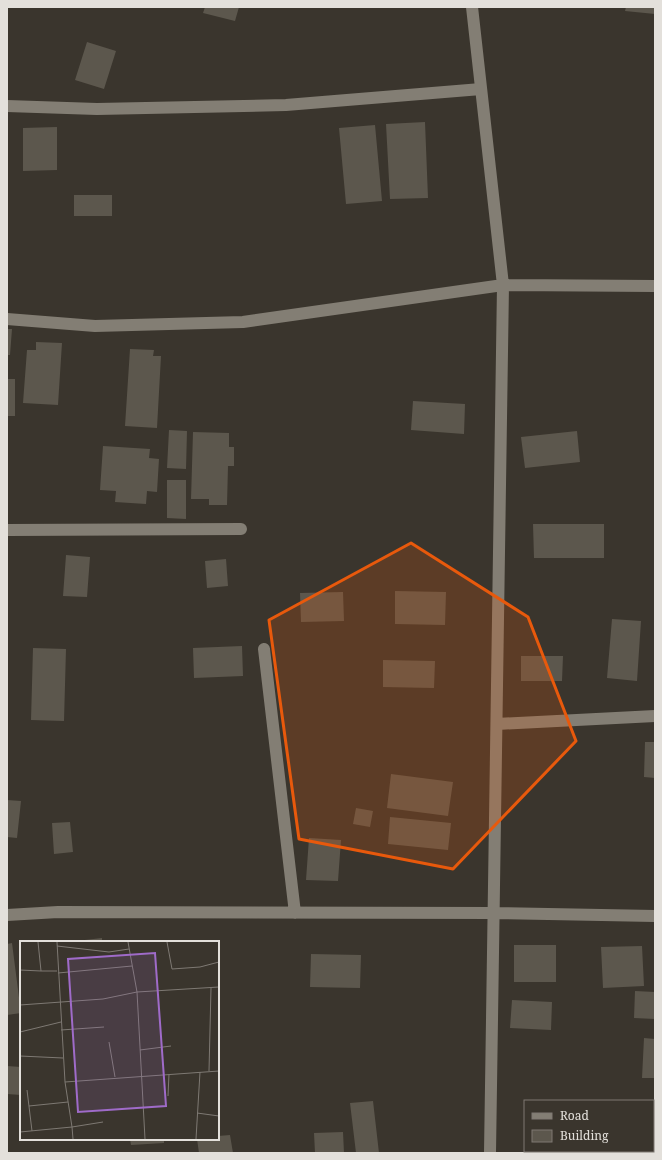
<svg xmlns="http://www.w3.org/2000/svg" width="662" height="1160" viewBox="0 0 662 1160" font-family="'Noto Serif',serif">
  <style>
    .building { fill: #5c574d }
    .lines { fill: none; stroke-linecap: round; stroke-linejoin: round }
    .street { stroke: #837e74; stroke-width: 12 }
    .marked { fill: #e8590c; fill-opacity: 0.2; stroke: #e8590c; stroke-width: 3; stroke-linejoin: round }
    .inset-road { fill: none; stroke: #7e7973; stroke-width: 1 }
    .view { fill: #9f6bc9; fill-opacity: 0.15; stroke: #9f6bc9; stroke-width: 2 }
    .inset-edge { fill: none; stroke: #e3e0db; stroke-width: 2 }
  </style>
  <rect width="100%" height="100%" fill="#3a352d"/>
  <path class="building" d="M205,7H239L235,21L203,13Z
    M626,7H655V14L625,11Z
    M87,42L116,51L104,89L75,80Z
    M425,122L428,198L390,199L386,124Z
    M375,125L382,201L346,204L339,128Z
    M57,127V170L23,171V128Z
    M74,195H112V216H74Z
    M7,329H12L10,355H7Z
    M36,342L62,343L58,405L23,403L27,350H36Z
    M130,349L154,350L153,356H161L157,428L125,426Z
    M7,379H15V416H7Z
    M413,401L465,404L464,434L411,430Z
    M169,430L187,431L186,469L167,468Z
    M577,431L580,462L525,468L521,437Z
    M193,432L229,433V447H234V466H228L227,505H209V499H191Z
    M103,446L150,449L149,458L159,459L157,492L147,491L146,504L115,502L116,491L100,490Z
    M167,480H186V519L167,518Z
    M533,524H604V558H534Z
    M66,555L90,557L87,597L63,596Z
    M226,559L228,586L207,588L205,561Z
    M395,591L446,592L445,625L395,624Z
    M343,592L344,621L301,622L300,593Z
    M612,619L641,621L637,681L607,678Z
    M242,646L243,676L194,678L193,648Z
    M33,648L66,649L64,721L31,720Z
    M521,656H563L562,681H521Z
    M383,660L435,661L434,688L383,687Z
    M645,742H655V778L644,777Z
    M391,774L453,782L448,816L387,808Z
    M7,800L21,801L17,838L7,837Z
    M356,808L373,811L370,827L353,824Z
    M390,817L451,823L448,850L388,844Z
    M70,822L73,852L54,854L52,823Z
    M309,838L341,840L338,881L306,880Z
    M102,938V942H76V941Z
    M12,943L21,1013L7,1015V944Z
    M514,945H556V982H514Z
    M642,946L644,986L603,988L601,947Z
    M311,954L361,955L360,988L310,987Z
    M635,991L655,992V1019L634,1018Z
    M512,1000L552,1002L551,1030L510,1028Z
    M644,1038L655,1039V1078H642Z
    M7,1066L21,1067V1095L7,1094Z
    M373,1101L379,1153H356L350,1103Z
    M343,1132L344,1153H315L314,1133Z
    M230,1135L233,1153H199L197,1139H218V1136Z
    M130,1139H164V1143L131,1145Z"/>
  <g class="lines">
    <path class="street" d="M472,7L503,285L490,1153
      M7,106L97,109L286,105L481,89
      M7,319L95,326L243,322L503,285L655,286
      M7,530L241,529
      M264,649L295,913
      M497,724L655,716
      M7,915L58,912L494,913L655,916"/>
  </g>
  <path class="marked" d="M411,543L528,617L576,741L453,869L299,839L269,620Z"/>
  <g transform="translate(20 941)">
    <rect width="199" height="199" fill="#3a352d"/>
    <path class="inset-road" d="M18,1L21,30H37M37,1L45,141L52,186L83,181M108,1L117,51L125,198M147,1L152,28L180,26L199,21M37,5L89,11L109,8M0,29L21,30M38,32L112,25M0,64L83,58L117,51L199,46M41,89L84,86M0,91L41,81M89,101L95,136M120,109L151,105M0,115L43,117M189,130L191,47M45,141L199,130M7,149L12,190M148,155L149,133M9,165L48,161M177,172L199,175M0,191L52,186L53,198M176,198L180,131"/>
    <path class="view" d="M135,12L146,165L58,171L48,18Z"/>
    <rect width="199" height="199" class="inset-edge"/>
  </g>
  <rect width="662" height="1160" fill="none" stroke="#e3e0db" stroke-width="16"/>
  <rect x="524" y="1100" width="130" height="52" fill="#3a352d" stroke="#7e7973"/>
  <rect x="532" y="1113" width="20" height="6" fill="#837e74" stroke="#7e7973"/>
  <text x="560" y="1120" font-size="12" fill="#e3e0db">Road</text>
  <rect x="532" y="1130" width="20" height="12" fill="#5c574d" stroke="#7e7973"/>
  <text x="560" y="1140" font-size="12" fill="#e3e0db">Building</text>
</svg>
